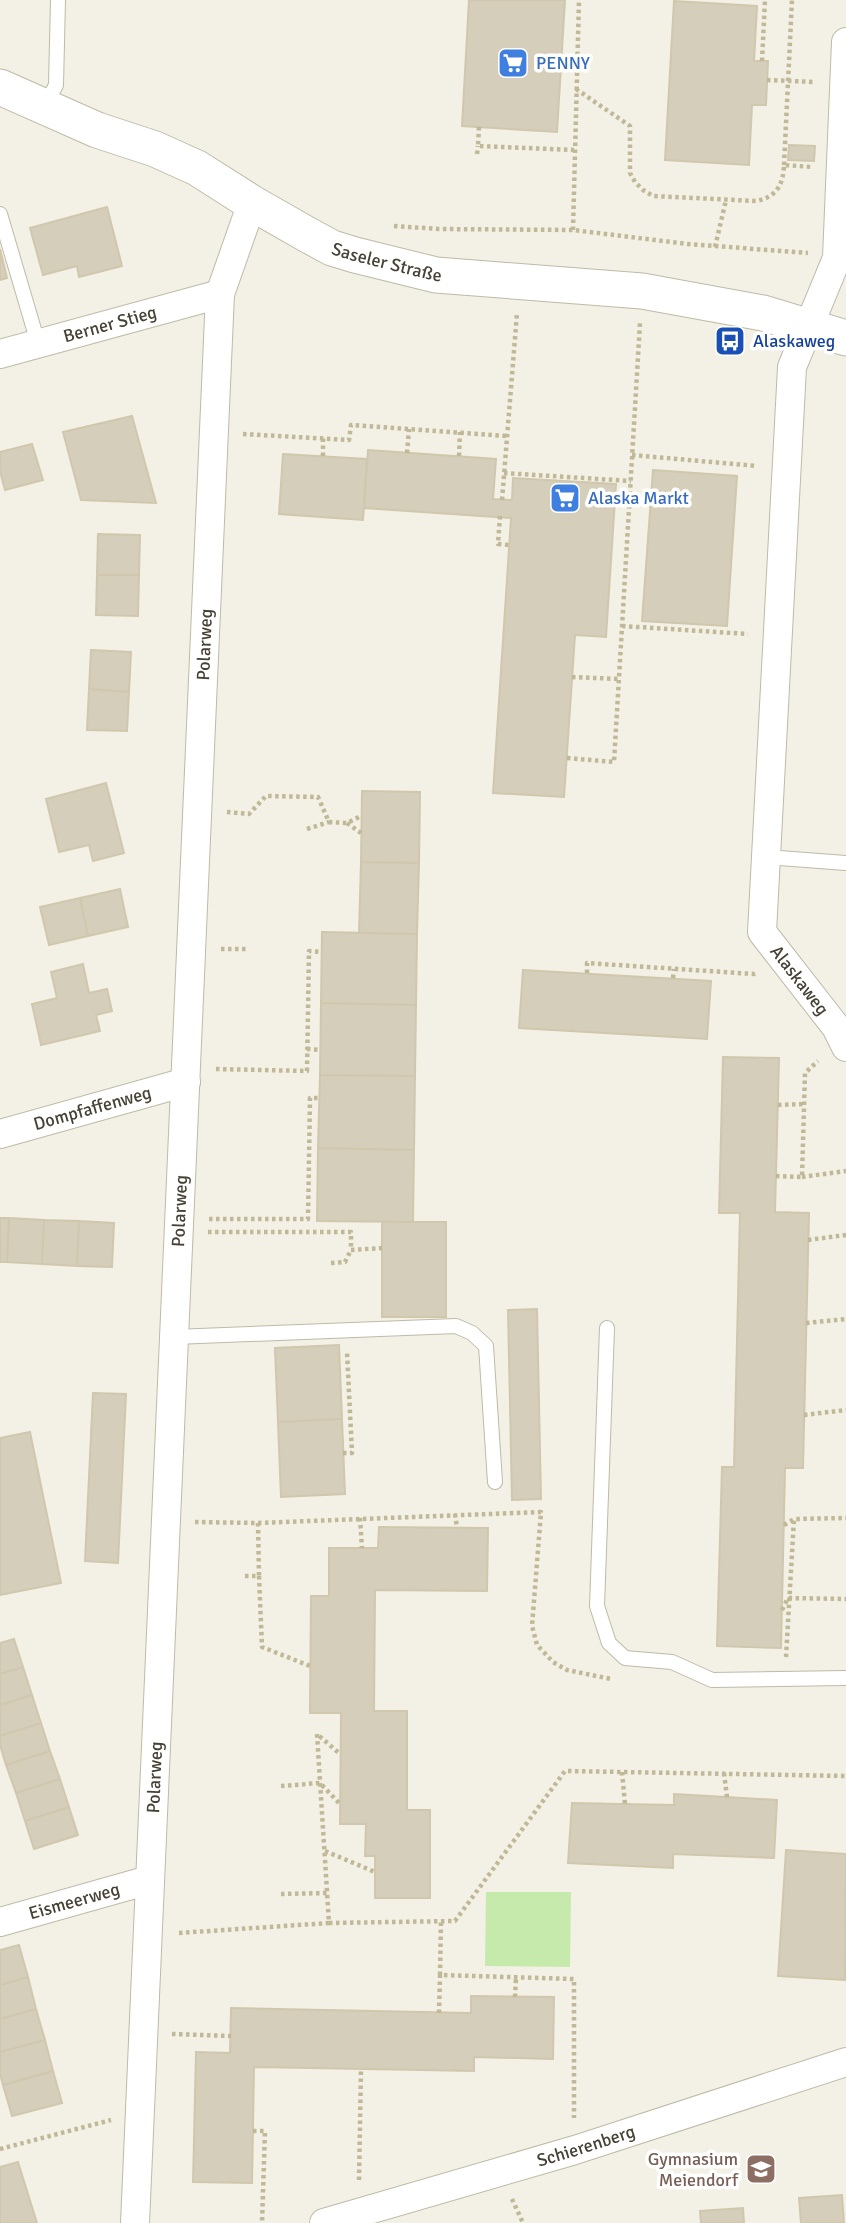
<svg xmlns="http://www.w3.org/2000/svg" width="846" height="2223" viewBox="0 0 846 2223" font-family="Signika,sans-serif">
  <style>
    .green { fill: #c6e9ac }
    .building { fill: #d5ceba; stroke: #d0c7ad; stroke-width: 2 }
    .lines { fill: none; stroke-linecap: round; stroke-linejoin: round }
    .service-casing { stroke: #bfbaa7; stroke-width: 16 }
    .minor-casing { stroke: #bfbaa7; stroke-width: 30 }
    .tertiary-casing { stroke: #bfbaa7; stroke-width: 37 }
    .path { stroke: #c1b898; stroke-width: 4.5; stroke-dasharray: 3.5 3.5; stroke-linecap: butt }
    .service { stroke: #fff; stroke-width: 14 }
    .minor { stroke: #fff; stroke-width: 28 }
    .tertiary { stroke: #fff; stroke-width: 35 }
    .labels { text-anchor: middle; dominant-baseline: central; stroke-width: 7; stroke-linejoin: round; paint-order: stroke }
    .shop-label { font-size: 18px; fill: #366cbe; stroke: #fff; text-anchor: start }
    .street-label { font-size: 18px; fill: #464134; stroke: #fff }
    .transit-label { font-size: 18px; fill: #164399; stroke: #fff; text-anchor: start }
    .education-label { font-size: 18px; fill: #785e54; stroke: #fff; text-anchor: end }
  </style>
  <rect width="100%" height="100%" fill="#f3f1e5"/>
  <path class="green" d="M486,1892H571L570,1967L485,1966Z"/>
  <path class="building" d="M469,0H565L557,132L462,126Z
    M674,1L757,6L754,61H768L766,105H752L749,165L665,160Z
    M789,145L815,146L814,161L788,160Z
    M107,207L122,266L79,277L77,266L43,275L30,228Z
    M0,249L7,278L0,280Z
    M132,416L156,503L81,500L63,432Z
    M32,444L43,480L5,490L0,471V452Z
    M368,450L496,459L493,499L512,500L513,478L616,484L606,637L575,635L564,797L493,793L511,518L364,508Z
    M283,454L367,459L363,520L279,514Z
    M653,470L737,476L727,626L642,621Z
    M98,534L140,535L139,575H97Z
    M97,575H139L138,616L96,615Z
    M91,650L131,652L129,692L89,689Z
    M89,689L129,692L127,731L87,730Z
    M106,783L124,853L93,861L89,845L59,852L46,799Z
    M362,791L420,792L419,863L361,862Z
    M361,862L419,863L417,934L359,933Z
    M120,889L128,927L88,936L80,898Z
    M80,898L88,936L49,945L40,907Z
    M322,932L417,934L416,1005L321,1003Z
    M83,964L89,993L107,989L112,1011L96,1015L100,1031L41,1045L32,1004L57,998L51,972Z
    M523,970L711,981L707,1039L519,1028Z
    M321,1003L416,1005L415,1076L320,1075Z
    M723,1057L779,1058L775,1212L809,1213L803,1468H785L781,1648L717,1646L722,1467H734L740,1213H719Z
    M320,1075L415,1076L414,1150L318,1148Z
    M318,1148L414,1150L413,1222L317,1221Z
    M0,1218H9L7,1262H0Z
    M9,1218L44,1220L42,1264L7,1262Z
    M44,1220L79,1221L77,1266L42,1264Z
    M79,1221L114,1223L112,1267L77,1266Z
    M382,1222H446V1317H382Z
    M537,1309L541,1499L512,1500L508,1310Z
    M339,1345L342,1419L278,1422L275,1348Z
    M93,1393L126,1394L118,1563L85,1561Z
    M342,1419L345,1494L281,1497L278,1422Z
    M30,1432L61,1583L0,1595V1438Z
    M379,1527L488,1528L487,1591L375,1590L374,1711H407V1810H430V1898H375V1856H365L366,1824H340L341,1713H310L311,1596H329V1548H378Z
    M14,1639L23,1667L0,1674V1643Z
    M23,1667L32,1695L0,1705V1674Z
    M32,1695L41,1723L0,1736V1705Z
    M41,1723L50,1751L6,1765L0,1745V1736Z
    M50,1751L60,1779L16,1793L6,1765Z
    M60,1779L69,1807L25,1821L16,1793Z
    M674,1794L777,1800L774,1858L673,1854V1868L568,1863L572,1803L674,1805Z
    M69,1807L78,1835L34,1849L25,1821Z
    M786,1850L846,1854L845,1980L778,1976Z
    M19,1945L28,1977L0,1985V1950Z
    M28,1977L36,2009L0,2019V1985Z
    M471,1996L554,1997L553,2059L474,2057V2071L254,2067L252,2183L193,2182L196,2052L230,2053L231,2008L471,2013Z
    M36,2009L45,2040L0,2052V2019Z
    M45,2040L53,2071L3,2085L0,2074V2052Z
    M53,2071L62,2103L12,2116L3,2085Z
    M18,2162L37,2223H0V2167Z
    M842,2195L844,2223H801L799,2198Z
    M743,2208L744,2223H701L700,2211Z"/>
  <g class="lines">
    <g class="service-casing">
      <path id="service" d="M45,106L56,85L58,0
        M0,214L38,343
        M766,857L846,863
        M607,1328L597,1606L609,1643L625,1658L672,1662L712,1680L846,1678
        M174,1337L456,1326L472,1333L486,1346L495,1482"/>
    </g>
    <g class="minor-casing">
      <g id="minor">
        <path id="s1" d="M846,42L837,258L792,367L762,932L836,1027L846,1047"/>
        <path id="s2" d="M0,354L220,294"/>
        <path id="s3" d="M0,1134L186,1082"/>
        <path id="s4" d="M0,1922L149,1880"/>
        <path id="s5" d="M135,2223L220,294L252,203"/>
        <path id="s6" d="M324,2223L575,2150L846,2062"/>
      </g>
    </g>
    <g class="tertiary-casing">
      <g id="tertiary">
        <path id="s7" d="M0,87L97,130L155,149L197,168L252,203L308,235L332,248L355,255L436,275L642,291L763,313L846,338"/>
      </g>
    </g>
    <path class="path" d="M762,61L765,0
      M767,80L815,82
      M576,89L630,126V173L635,182L643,190L653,196L756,201C777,197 783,185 784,165L812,167
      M479,127L478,146L574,150
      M477,154L478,146
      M784,165L792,0
      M394,226L439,229L573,230L688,244L808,253
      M573,230L579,0
      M715,247L726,200
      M243,434L349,440L351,425L507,436
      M407,453L409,429
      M632,455L757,466
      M323,456V438
      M459,456L460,432
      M504,473L631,481
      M502,500L517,313
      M500,516L498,544L509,545
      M622,626L748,634
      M572,677L619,679
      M567,758L614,762L640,323
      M227,812L249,814L266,796L318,797L329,822L347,823L361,816
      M347,823L361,833
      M307,829L329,822
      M221,949H246
      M587,973V963L754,974L757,973
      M673,978L674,969
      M307,1049L320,1050
      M216,1069L307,1071L309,951L322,952
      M778,1105L803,1104
      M776,1176L802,1177L805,1073L818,1061
      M802,1177L846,1171
      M209,1219H308L310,1098H319
      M208,1232H351V1250L382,1248
      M808,1240L846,1235
      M331,1263L345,1262L351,1250
      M806,1323L846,1319
      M804,1415L846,1410
      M343,1453H352L347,1352
      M455,1514L457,1528
      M360,1518L362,1548
      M195,1522L258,1523L541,1512L532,1626L537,1645L553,1662L567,1670L611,1679
      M258,1523L259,1576
      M784,1525L794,1519L846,1518
      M245,1576H259L262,1647L310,1666
      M782,1610L788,1598L846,1599
      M786,1657L794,1519
      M622,1772L625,1804
      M724,1773L727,1797
      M281,1786L320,1783L340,1804
      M325,1851L375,1872
      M281,1894L327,1893
      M329,1923L455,1921L565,1771L846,1776
      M179,1933L329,1923L317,1734L340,1754
      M440,1975L441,1921
      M515,1997L516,1978
      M439,2013L440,1975L574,1979V2118
      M172,2034L231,2036
      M253,2131H265L262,2223
      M0,2149L111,2120
      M359,2180L361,2069
      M512,2199L523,2223"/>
    <use href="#service" class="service"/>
    <use href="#minor" class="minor"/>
    <use href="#tertiary" class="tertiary"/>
  </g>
  <defs>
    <g id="supermarket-square" transform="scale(1.575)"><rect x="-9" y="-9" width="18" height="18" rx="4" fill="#3f7fe0" stroke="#fff"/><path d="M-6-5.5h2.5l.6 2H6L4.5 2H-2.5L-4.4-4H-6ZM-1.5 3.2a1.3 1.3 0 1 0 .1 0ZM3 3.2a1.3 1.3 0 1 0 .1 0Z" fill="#fff"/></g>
    <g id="bus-square" transform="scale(1.575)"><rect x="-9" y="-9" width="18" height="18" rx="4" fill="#1a4fb4" stroke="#fff"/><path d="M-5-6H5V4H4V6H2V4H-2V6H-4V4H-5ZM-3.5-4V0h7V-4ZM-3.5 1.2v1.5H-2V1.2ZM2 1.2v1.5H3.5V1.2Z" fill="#fff"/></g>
    <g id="school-square" transform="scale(1.575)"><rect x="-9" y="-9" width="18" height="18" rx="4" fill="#8d6e63" stroke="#fff"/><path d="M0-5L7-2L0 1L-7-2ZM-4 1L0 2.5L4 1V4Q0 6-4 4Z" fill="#fff"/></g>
  </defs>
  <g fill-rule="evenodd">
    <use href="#supermarket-square" x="513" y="63"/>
    <use href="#bus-square" x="730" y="341"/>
    <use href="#supermarket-square" x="565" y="498"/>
    <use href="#school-square" x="761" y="2169"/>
  </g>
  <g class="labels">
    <g class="shop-label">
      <text x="536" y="63">PENNY</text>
      <text x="588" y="498">Alaska Markt</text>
    </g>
    <g class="street-label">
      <text stroke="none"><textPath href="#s7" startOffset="427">Saseler Straße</textPath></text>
      <text stroke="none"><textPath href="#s2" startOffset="114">Berner Stieg</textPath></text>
      <text stroke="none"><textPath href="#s5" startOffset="1580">Polarweg</textPath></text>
      <text stroke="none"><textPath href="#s1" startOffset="961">Alaskaweg</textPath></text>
      <text stroke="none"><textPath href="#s3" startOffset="96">Dompfaffenweg</textPath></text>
      <text stroke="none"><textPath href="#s5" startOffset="1013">Polarweg</textPath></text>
      <text stroke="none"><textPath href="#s5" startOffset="446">Polarweg</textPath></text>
      <text stroke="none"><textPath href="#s4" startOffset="77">Eismeerweg</textPath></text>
      <text stroke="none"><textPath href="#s6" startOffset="273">Schierenberg</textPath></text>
    </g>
    <g class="transit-label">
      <text x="753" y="341">Alaskaweg</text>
    </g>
    <g class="education-label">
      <text x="738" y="2159">Gymnasium<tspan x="738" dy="21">Meiendorf</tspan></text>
    </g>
  </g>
</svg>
